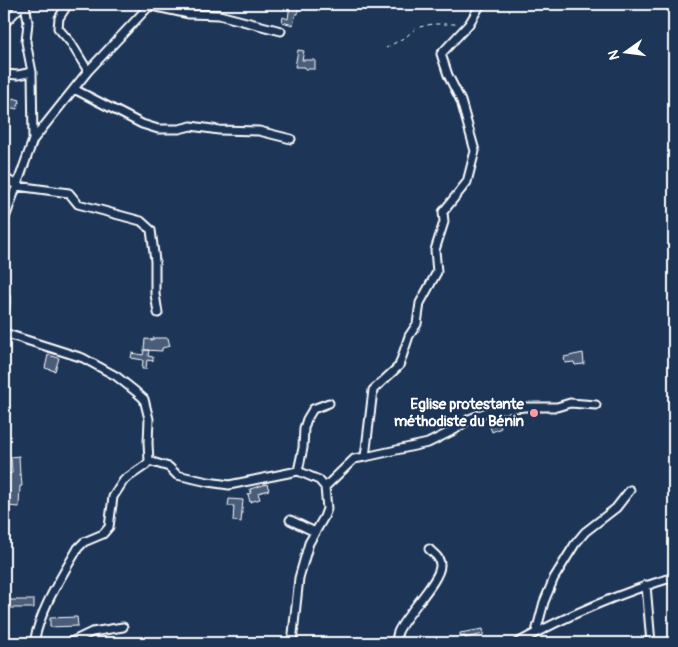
<svg xmlns="http://www.w3.org/2000/svg" width="678" height="647" viewBox="0 0 678 647" font-family="Pangolin,sans-serif">
  <style>
    .building { fill: #4a5d79; stroke: #fff }
    .lines { fill: none; stroke-linecap: round; stroke-linejoin: round }
    .minor-casing { stroke: #fff; stroke-width: 11 }
    .path { stroke: #fff; stroke-width: 1; stroke-dasharray: 4 4; stroke-linecap: butt }
    .minor { stroke: #1d3557; stroke-width: 7 }
    .poi-dot { fill: #ff9aa2; stroke: #1d3557; stroke-width: 2 }
    .labels { text-anchor: middle; dominant-baseline: central; stroke-width: 4.5; stroke-linejoin: round; paint-order: stroke }
    .poi-label { font-size: 15px; font-weight: bold; fill: #fff; stroke: #1d3557; text-anchor: end }
  </style>
  <rect width="100%" height="100%" fill="#1d3557"/>
  <filter id="ink" filterUnits="userSpaceOnUse"><feTurbulence type="fractalNoise" baseFrequency=".02" numOctaves="2"/><feDisplacementMap in="SourceGraphic" scale="10" xChannelSelector="R" yChannelSelector="G"/><feConvolveMatrix kernelMatrix="1 2 1 2 8 2 1 2 1" color-interpolation-filters="sRGB"/></filter>
  <g filter="url(#ink)">
    <path class="building" d="M290,4L299,6L298,14H296L293,25L282,22L283,17L288,19Z
      M298,50L304,51L302,60H315V69H305V67H295Z
      M13,98L20,100L17,109L4,106V99L12,100Z
      M4,295L11,296L9,316H4Z
      M153,338H168L170,346L162,348V351L144,350L145,339L153,340Z
      M144,350H149L148,356L153,357V361L147,360L146,369H142L143,360L131,358L132,353L143,355Z
      M583,353L584,364L575,365L574,362L565,363L564,357Z
      M48,355L59,358L55,371L45,368Z
      M496,416L501,428L492,432L487,419Z
      M19,456L20,475H21L22,486H20L19,507L7,506V489H4V474L12,473L11,457Z
      M267,484L269,490L258,493L260,499L250,502L248,494L251,493L250,489Z
      M229,499L243,500L241,522L233,521L234,506H228Z
      M7,600H34V608H7Z
      M77,617L78,626L50,627V618Z
      M483,629L484,634L465,638V636L460,637V633Z"/>
    <g class="lines">
      <g class="minor-casing">
        <path id="minor" d="M25,4L28,22L26,42L32,72L33,140
          M68,4L59,18L58,28L71,43L88,71
          M147,5L189,14L219,15L281,31
          M4,24L23,4
          M4,74L18,75L32,72
          M74,89L142,124L158,129H179L191,126L219,130L259,131L291,139
          M4,177L17,186L69,193L78,204L141,221L151,230L155,261V294L158,313
          M4,221L33,140L88,71L151,4
          M4,333L83,358L116,376L135,391L144,399L149,419L148,443L149,461L169,467L177,475L208,482L229,485L298,471L319,480L325,487L327,509L324,517L309,543L299,578L292,643
          M365,457L428,443L456,429L469,419L489,411L525,407H557L570,403L596,405
          M298,471L303,448L304,428L307,419L313,409L329,403
          M325,487L354,459L365,457L373,390L399,366L409,336L417,324L420,303L437,272L435,250L444,222L443,212L467,182L475,151L461,101L448,75L441,54L469,24L481,4
          M290,520L315,532
          M646,585L651,643
          M536,632L544,602L554,578L575,544L585,532L616,508L630,490
          M34,643C40,609 61,578 78,548L84,542L103,534L109,527L113,497L124,480L146,465L149,461
          M69,643L92,632L123,627
          M395,643C396,640 397,635 398,632C405,615 441,580 440,565C440,557 434,554 429,549
          M517,643C566,616 620,593 674,577"/>
      </g>
      <path class="path" d="M386,48L407,36L416,28L432,24H459
        M542,638L547,643"/>
      <use href="#minor" class="minor"/>
    </g>
  </g>
  <circle class="poi-dot" cx="534" cy="413" r="5"/>
  <g class="labels">
    <g class="poi-label">
      <text x="524" y="404">Eglise protestante<tspan x="524" dy="17">méthodiste du Bénin</tspan></text>
    </g>
  </g>
  <rect width="678" height="647" fill="none" stroke="#1d3557" stroke-width="20"/>
  <rect x="10" y="10" width="658" height="627" fill="none" stroke="#fff" stroke-width="2" filter="url(#ink)"/>
  <g transform="translate(626 52) rotate(256)" stroke="#1d3557" stroke-width="4" paint-order="stroke">
  <path d="M0-4L9 19L0 12L-9 19Z" fill="#ffffff"/>
  <text y="-8" font-size="14" font-weight="bold" text-anchor="middle" fill="#ffffff">N</text>
  </g>
</svg>
